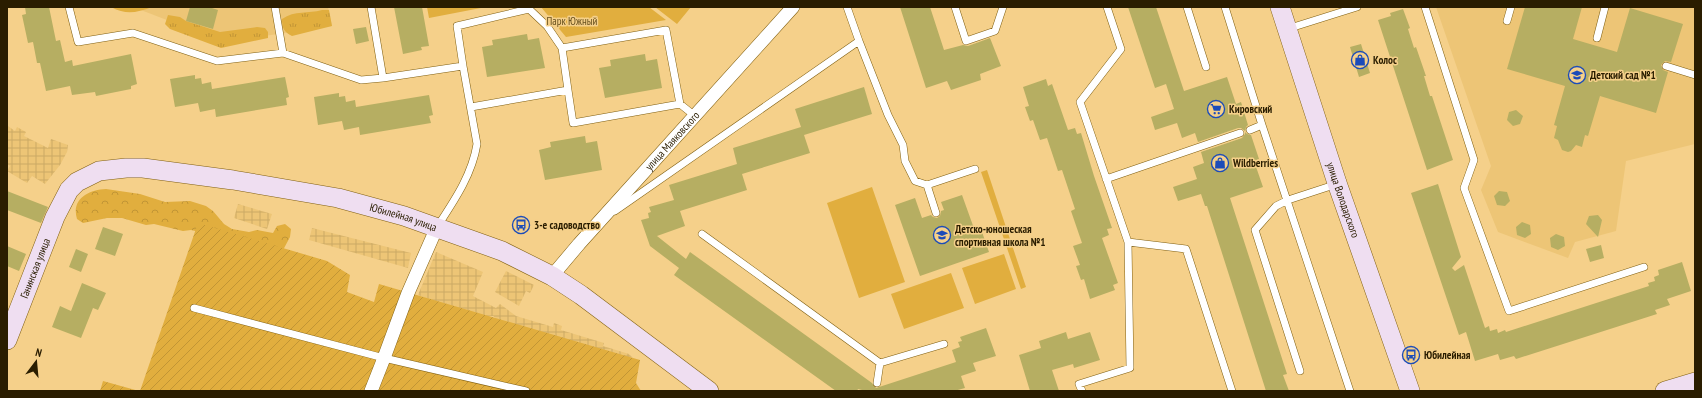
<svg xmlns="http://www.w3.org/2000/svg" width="1702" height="398" viewBox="0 0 1702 398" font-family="'PT Sans Narrow',sans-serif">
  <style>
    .built { fill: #edc576 }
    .industrial { fill: url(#industrial-grid) }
    .grass { fill: url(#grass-tufts) }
    .forest { fill: url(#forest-crowns) }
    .park { fill: #e1ae3e }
    .garden { fill: url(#garden-furrows) }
    .building { fill: #b6ae62 }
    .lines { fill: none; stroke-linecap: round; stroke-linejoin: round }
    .lane-casing { stroke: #816012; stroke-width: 8 }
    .street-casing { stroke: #816012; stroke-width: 14 }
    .secondary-casing { stroke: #816012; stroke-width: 20 }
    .lane { stroke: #fff; stroke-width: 7 }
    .street { stroke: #fff; stroke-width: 13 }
    .secondary { stroke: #efdef1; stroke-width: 19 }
    .labels { text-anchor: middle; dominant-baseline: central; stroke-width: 3; stroke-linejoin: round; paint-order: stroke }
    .park-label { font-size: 11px; fill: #664f1d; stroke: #f5d08a }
    .poi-label { font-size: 11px; font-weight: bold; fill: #2a1d00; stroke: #f5d08a; text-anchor: start }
    .street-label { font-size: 11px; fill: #2a1d00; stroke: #f5d08a }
  </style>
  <defs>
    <pattern id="industrial-grid" width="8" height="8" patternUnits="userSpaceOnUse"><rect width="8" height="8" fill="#edc576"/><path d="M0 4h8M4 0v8" fill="none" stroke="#cba964"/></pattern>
    <pattern id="grass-tufts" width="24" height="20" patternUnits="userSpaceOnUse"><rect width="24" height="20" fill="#e1ae3e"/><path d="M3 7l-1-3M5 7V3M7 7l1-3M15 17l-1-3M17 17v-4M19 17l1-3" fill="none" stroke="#c19535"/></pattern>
    <pattern id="forest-crowns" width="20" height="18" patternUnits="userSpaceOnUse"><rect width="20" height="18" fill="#e1ae3e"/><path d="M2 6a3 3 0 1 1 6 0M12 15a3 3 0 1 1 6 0" fill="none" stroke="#c19535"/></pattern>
    <pattern id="garden-furrows" width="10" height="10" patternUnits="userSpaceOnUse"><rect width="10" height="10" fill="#e1ae3e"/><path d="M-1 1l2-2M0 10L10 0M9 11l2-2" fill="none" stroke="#c19535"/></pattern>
  </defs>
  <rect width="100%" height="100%" fill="#f5d08a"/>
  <path class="built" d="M133,7H328L332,26L224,42Z
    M1436,7H1695V144L1626,161L1616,231L1575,242L1568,258L1498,232L1481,190L1491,166Z"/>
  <path class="industrial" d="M8,126L15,131L17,127L26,132L24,136L48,148L51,139L68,145L67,152L60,165L45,184L32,176L27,183L7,171L10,166L7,164Z
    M238,204L272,214L267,229L234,218Z
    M312,228L411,253L408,268L309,240Z
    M436,252L483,272L473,296L496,308L500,304L516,316L553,327L554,323L562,326L561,330L604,343L603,346L629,354L632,357L629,364L508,328L493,316L478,317L418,295Z
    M506,271L534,285L530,293L526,291L519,306L495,292Z"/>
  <path class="grass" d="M111,7H152C136,13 126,15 111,7Z
    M322,10H329L332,26L292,36C284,32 282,28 282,19C295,10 308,14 322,10Z
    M168,15L180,17L186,21L220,32L257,27L265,28L268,32V38L221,48L170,29L165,24Z"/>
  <path class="forest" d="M106,189L140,194L165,202L190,201L206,206L213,211L224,224L232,229L249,232L257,230L273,233L277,226L285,224L291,229L290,237L282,252L191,230L183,231L154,224L146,225L122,218H107L83,223L77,219C71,199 88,190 106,189Z"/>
  <path class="park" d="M427,7H486L429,18Z
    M541,7H649L666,20L566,37Z
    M655,7H691L677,24Z
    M987,170L1026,287L1021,289L981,172Z
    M872,187L905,282L859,298L827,203Z
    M1004,254L1016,289L975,304L962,268Z
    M951,273L964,308L904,329L891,294Z"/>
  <path class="garden" d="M198,223L327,261L350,275L347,292L374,302L379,284L640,360L636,383L641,391H140Z
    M103,381L139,391H100Z"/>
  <path class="building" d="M25,7H49L56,41L60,40L65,62L72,60L73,66L131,54L137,84L131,86V89L96,96L95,92L72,95L70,86L46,91L40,63H37L33,42L28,43L22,15L26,14Z
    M190,7H209L218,10L213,29L186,21Z
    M394,7H422L429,46L421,47L422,50L403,54Z
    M900,7H930L944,50L963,45L968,46L990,38L1001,66L980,74L981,80L951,90L947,81L926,88Z
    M1128,7H1156L1184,91L1227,77L1236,104L1241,102L1248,125L1246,127L1245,132L1247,134L1251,135L1259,159L1254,161L1263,187L1230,198L1287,374L1283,375L1289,391H1266L1207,206H1205L1201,194L1178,201L1173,187L1197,179L1193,167L1204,163L1201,152L1242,138L1245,134V131L1241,128H1238L1198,142L1195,133L1182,138L1177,123L1155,130L1151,117L1174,109L1166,84L1155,88Z
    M1525,7H1582L1573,39L1617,52L1630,8L1683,24L1671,62L1665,61L1661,65L1663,70L1668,72L1656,113L1600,96L1588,136L1585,135L1582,147L1576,145L1571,151L1568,152L1562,150L1558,140L1554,138L1557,126L1554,125L1565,86L1507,69Z
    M1403,9L1410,28L1408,29L1414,48L1416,47L1426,76H1424L1430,96H1432L1453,160L1427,170L1378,20L1391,16L1390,13Z
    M366,27L369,41L356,44L353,29Z
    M527,34L528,40L539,38L545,68L487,77L482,47L493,45L492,40Z
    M1361,44L1370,73L1359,77L1350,47Z
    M645,54L646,61L657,59L662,88L605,98L599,68L611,66L610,60Z
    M195,75V79L201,78L202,84L211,82L212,89L285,77L289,97L286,98L287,105L216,117L215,109L200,112L198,103L175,107L170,79Z
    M1046,79L1048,86L1052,84L1068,130L1075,128L1077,134L1081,133L1094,176L1112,228L1107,229L1109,235L1102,238L1118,283L1113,285L1115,290L1090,299L1084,279L1081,280L1076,266L1080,265L1073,246L1082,243L1071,211L1075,209L1062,170L1058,171L1047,138L1040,140L1033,120L1030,121L1025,107L1029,106L1023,87Z
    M864,87L872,114L804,135L810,153L742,174L747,190L680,211L685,226L657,236L686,259L690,252L872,383L876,388L956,362L952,350L960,347L958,342L962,341L960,337L986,328L996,356L973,363L976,371L961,376L965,388L954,391H866L858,389L857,391H836L674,275L679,268L650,246L641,220L649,218L648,213L651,212L649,207L674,200L669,185L737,164L733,148L801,127L795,109Z
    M339,93V97L345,96L346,102L355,100L356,107L429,95L433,115L429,116L431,123L360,135L359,127L344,130L342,121L318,125L314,97Z
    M1516,110L1523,116L1520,124L1513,126L1507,120L1509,112Z
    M585,136L586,143L597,141L602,170L545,180L539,150L551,147L550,142Z
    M1438,184L1461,257L1452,268L1455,271L1464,265L1485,328L1489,326L1490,331L1497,329L1498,333L1505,330L1506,332L1649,286L1648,283L1655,281L1654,277L1659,275L1658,270L1682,262L1691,291L1667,299L1670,305L1655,310L1657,314L1516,359L1514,356L1500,360L1498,354L1475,361L1466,332L1459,335L1411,193Z
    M7,191L48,207L41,223L7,210Z
    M1499,191L1507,192L1510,201L1505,206L1497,205L1494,196Z
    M962,195L976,234L982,232L989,252L920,276L895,205L915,198L922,218L931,215L933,217L937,218L940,216L941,211L944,210L941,202Z
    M1598,215L1602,220L1598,237L1586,224L1589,216Z
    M1522,222L1530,225L1531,234L1525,238L1517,235L1516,227Z
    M103,227L123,234L115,256L95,249Z
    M1556,234L1564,237L1565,246L1558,250L1551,247L1550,238Z
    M1601,245L1604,258L1590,262L1586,249Z
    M7,246L26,254L19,271L7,266Z
    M76,249L88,254L81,272L69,267Z
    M82,283L106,293L98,310L93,308L81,338L52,327L60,306L71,311Z
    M1066,332L1068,339L1090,332L1100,360L1074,368L1073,364L1052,370L1059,391H1030L1019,355L1041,348L1039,341Z"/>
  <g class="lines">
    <g class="lane-casing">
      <path id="lane" d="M69,7L78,42L133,33L217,61L283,53L361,80L383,78
        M275,7L283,53
        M371,7L383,78L463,66L477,144C472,175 454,201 437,227
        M955,7L966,41L995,31L1003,7
        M1107,7L1121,49L1080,102L1128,242
        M1187,7L1206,67
        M1225,7L1262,125L1350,391
        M1425,7L1474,160L1464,188L1509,311L1644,267
        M1507,21L1511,7
        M1287,29L1357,7
        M1597,38L1605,7
        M859,41L888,115L903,145L905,161L915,181L927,185L936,213
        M562,48L666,30L680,104L573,123L568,90
        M463,66L457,26L529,9L547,26L562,48L568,90L471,107
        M1666,66L1695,75
        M680,104L695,116
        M1250,130L1262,125
        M1106,179L1240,133
        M927,185L975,169
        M615,211L859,41L847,7
        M702,234L880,363L877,383
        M194,308L384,358L526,391
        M880,363L944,344
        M1300,371L1255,230L1276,206L1288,200L1337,184
        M1082,391L1079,384L1130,368L1128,242L1186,249L1232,391"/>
    </g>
    <g class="street-casing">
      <g id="street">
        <path id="s1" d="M552,276L579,244L793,7"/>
        <path d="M371,391L384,358L408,293L437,227"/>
      </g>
    </g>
    <g class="secondary-casing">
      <g id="secondary">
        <path id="s2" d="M1280,7L1337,183L1410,391"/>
        <path id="s3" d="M7,340L55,217L69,190L77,182L99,171L126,168H143L233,180L338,198L404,216L502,251L552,276L581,295L709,391"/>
        <path d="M1665,391L1695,382"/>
      </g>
    </g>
    <use href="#lane" class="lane"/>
    <use href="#street" class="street"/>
    <use href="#secondary" class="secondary"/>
  </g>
  <defs>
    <g id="shop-ring" transform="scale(0.9)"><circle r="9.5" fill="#f5d08a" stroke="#1c4cb9" stroke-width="1.5"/><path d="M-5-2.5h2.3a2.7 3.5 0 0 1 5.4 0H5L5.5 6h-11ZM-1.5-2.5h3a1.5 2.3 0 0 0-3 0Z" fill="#1c4cb9"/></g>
    <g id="school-ring" transform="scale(0.9)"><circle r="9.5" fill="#f5d08a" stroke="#1c4cb9" stroke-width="1.5"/><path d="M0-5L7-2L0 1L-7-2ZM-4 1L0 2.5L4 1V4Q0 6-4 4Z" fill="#1c4cb9"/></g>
    <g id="supermarket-ring" transform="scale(0.9)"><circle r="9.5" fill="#f5d08a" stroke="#1c4cb9" stroke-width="1.5"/><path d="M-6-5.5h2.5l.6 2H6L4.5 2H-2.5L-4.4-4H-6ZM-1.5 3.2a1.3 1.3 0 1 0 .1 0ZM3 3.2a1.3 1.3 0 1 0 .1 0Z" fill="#1c4cb9"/></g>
    <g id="bus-ring" transform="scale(0.9)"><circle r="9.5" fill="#f5d08a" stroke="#1c4cb9" stroke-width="1.5"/><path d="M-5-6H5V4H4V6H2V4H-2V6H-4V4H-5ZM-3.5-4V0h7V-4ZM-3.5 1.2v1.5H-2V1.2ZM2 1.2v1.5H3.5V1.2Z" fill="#1c4cb9"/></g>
  </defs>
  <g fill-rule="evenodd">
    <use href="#shop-ring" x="1360" y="60"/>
    <use href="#school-ring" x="1577" y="75"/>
    <use href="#supermarket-ring" x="1216" y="109"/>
    <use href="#shop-ring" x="1220" y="163"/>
    <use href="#bus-ring" x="521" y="225"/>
    <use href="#school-ring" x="942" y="235"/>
    <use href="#bus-ring" x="1411" y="355"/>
  </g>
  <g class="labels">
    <g class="park-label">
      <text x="572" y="21">Парк Южный</text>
    </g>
    <g class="poi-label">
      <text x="1373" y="60">Колос</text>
      <text x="1590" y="75">Детский сад №1</text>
      <text x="1229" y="109">Кировский</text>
      <text x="1233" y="163">Wildberries</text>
      <text x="534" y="225">3-е садоводство</text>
      <text x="955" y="229">Детско-юношеская<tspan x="955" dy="13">спортивная школа №1</tspan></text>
      <text x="1424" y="355">Юбилейная</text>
    </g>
    <g class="street-label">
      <text stroke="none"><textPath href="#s1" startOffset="181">улица Маяковского</textPath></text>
      <text stroke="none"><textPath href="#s2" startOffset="203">улица Володарского</textPath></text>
      <text stroke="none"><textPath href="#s3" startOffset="508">Юбилейная улица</textPath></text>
      <text stroke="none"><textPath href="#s3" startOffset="77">Ганинская улица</textPath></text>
    </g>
  </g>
  <rect width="1702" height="398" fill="none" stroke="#2a1d00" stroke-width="16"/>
  <g transform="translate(36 362) rotate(16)" stroke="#f5d08a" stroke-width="3" paint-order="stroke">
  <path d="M0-3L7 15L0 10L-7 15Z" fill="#2a1d00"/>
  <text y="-6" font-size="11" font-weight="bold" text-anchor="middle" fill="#2a1d00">N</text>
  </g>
</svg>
